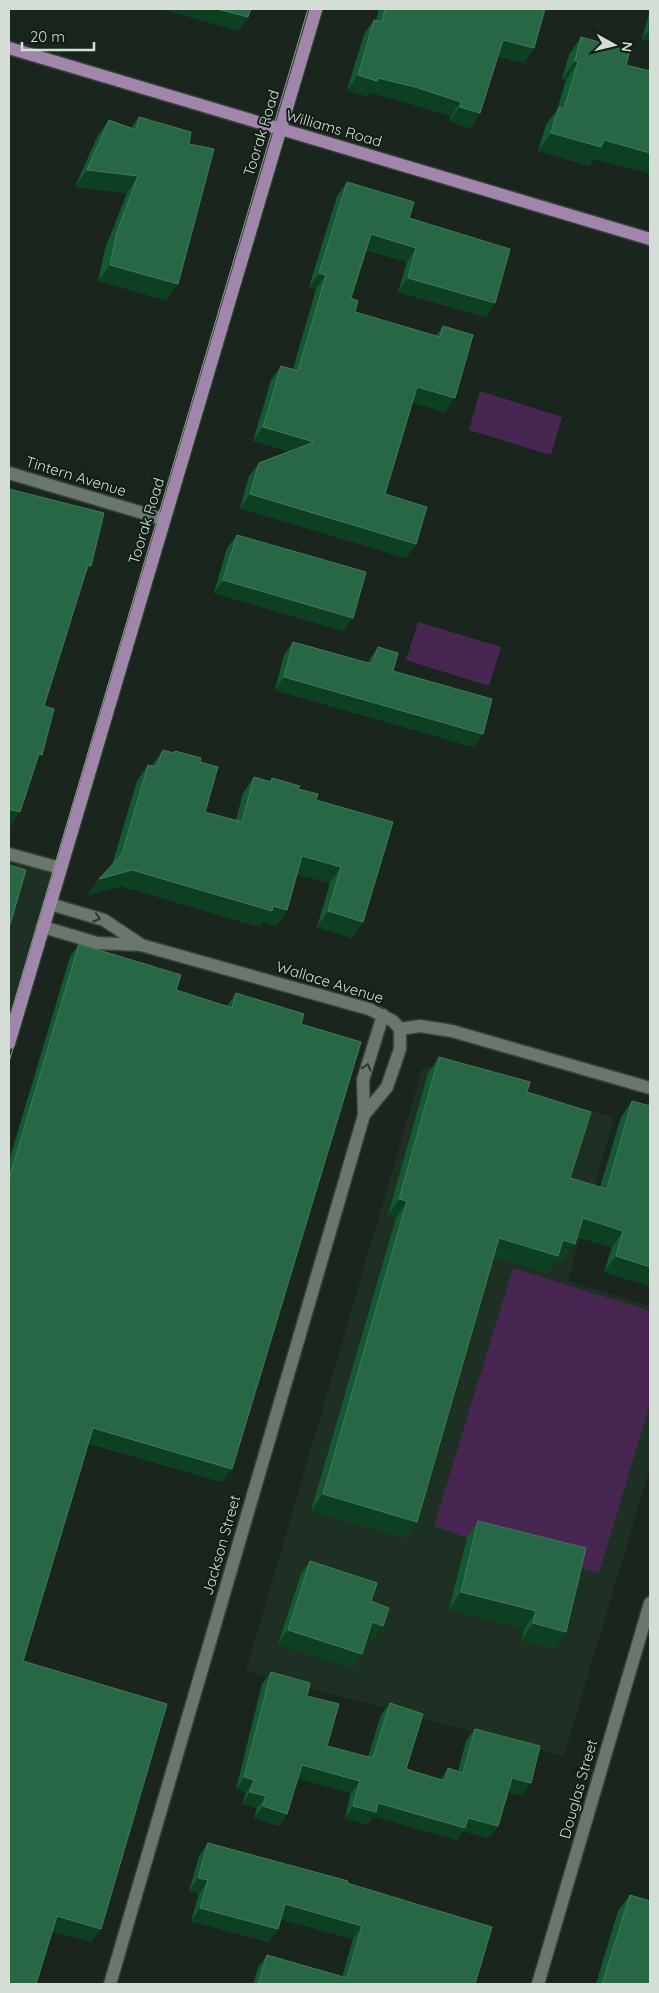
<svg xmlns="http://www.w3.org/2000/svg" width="659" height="1993" viewBox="0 0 659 1993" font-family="Quicksand,sans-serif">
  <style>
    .built { fill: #1e3023 }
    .green { fill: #482652 }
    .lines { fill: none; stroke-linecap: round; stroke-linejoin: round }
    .minor-casing { stroke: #37403a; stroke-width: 15 }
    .primary-casing { stroke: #37403a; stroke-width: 15 }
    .minor { stroke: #69776c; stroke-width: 12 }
    .primary { stroke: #a285ad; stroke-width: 12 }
    .tram { stroke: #929b94; stroke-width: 1 }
    .wall { fill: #135933 }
    .shaded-wall { fill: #0d3f23 }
    .building { fill: #286745; stroke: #437a5c }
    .oneway { stroke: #2b382e }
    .labels { text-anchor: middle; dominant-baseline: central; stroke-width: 4; stroke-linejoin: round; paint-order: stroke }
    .street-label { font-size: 15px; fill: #d5ddd7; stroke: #111d14 }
  </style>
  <rect width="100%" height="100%" fill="#1a261d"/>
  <path class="built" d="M9,854L60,868L9,1040Z
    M427,1066L614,1117L568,1281L650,1306V1467L564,1756L246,1671L422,1069Z"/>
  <path class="green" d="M480,391L562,417L551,455L469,430Z
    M418,622L501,647L489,686L406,660Z
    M513,1268L650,1311V1404L599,1573L467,1538L434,1526Z"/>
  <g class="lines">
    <g class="minor-casing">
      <path id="minor" d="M9,473L163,519
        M9,854L60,868
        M50,904L104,920L140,944
        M43,927L97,943L141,945L369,1009L393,1021L400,1029L420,1026L452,1031L650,1088
        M364,1115L387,1087L400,1049V1029
        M110,1984L364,1115L363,1080L383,1015
        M538,1984L650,1603"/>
    </g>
    <g class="primary-casing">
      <path id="primary" d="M9,48L650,239
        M9,1043L316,9"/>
    </g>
    <use href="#minor" class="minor"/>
    <use href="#primary" class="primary"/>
    <path class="tram" d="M9,1020L308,9
      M9,1062L322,9"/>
  </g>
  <path class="wall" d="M379,9H545L534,48L524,63L498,56L480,113L470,128L449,121L451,116L404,102L369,92L367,96L347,90L364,34L374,20H376Z
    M650,10V42L642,39Z
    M581,37L594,159L589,166L538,151L546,125L557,110L566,80L562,79L569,55Z
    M139,117L166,300L98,281L105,249L127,193L75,187L97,137L109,120L131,128Z
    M347,182L409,218L495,303L486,317L398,292L407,262L366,250L351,298L355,312L436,336L443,326L445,412L412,402L385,494L416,544L406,558L240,508L249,476L259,463L289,451L253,441L271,380L281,366L293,369L316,289L309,287L337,196Z
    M237,535L344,631L214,593L227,548Z
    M293,642L368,663L369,660L378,647L393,671L474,747L275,690L284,655Z
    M163,750L173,753L175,751L200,762L205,812L236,820L243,793L254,777L270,781L272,778L298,789L316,800L363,922L352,938L317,927L330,883L297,874L287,910L276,926L263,922L260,927L121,886L88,895L99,879L112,865L137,781L148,765L152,766Z
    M79,944L176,990L227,1006L236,993L301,1024L222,1482L88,1443L23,1661L101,1929L91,1942L52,1931L9,1984V1161L70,957Z
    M439,1057L527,1092L570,1178L600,1187L621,1117L632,1101L650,1106V1286L604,1272L612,1247L577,1237L563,1261L557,1258L547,1273L494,1256L406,1538L311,1511L396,1218L388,1215L428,1073Z
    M478,1521L566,1632L554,1648L521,1640L525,1628L449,1609L467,1538Z
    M310,1561L371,1601L373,1639L367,1637L362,1654L352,1668L278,1644L301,1574Z
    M271,1672L307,1696L327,1746L368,1757L381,1715L390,1703L406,1769L441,1779L448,1768L458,1771L466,1741L475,1729L522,1795L508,1792L498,1826L489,1838L463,1831L457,1840L373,1816L367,1824L345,1818L351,1793L298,1778L279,1826L254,1818L257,1808L242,1804L246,1792L236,1789L262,1684Z
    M208,1843L347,1883L475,1984H253L258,1968L267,1955L342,1977L353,1939L281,1919L269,1942L191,1921L199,1894L189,1891L199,1856Z
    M630,1895L650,1984H596L618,1911Z"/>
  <path class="shaded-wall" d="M160,9H217L248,17L239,31Z
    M649,30H650V42L642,39Z
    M503,40L534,48L524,63L493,54Z
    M575,61L578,62L566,80L562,79Z
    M358,75L378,78L415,87L461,102L451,116L404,102L369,92L367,96L347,90Z
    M460,107L480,113L470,128L449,121Z
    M551,133L604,140L650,153V174L594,159L589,166L538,151Z
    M87,170L138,176L127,193L75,187Z
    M371,234L416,248L407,262L361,248Z
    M110,265L178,284L166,300L98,281Z
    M319,273L326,275L316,289L309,287Z
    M408,278L495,303L486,317L398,292Z
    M417,387L455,398L445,412L407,401Z
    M263,427L314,442L304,455L253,441Z
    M250,494L416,544L406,558L240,508Z
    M88,565L91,566L80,580Z
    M223,580L353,618L344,631L214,593Z
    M284,677L483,734L474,747L275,690Z
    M9,809L20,812L10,827H9Z
    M302,856L341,867L330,883L291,873Z
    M132,870L273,906L287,910L276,926L263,922L260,927L121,886L88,895L99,879Z
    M328,911L363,922L352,938L317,927Z
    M399,1199L407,1201L396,1218L388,1215Z
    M583,1218L623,1231L612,1247L571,1235Z
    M499,1238L563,1240L575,1244L563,1261L557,1258L547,1273L488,1254Z
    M616,1256L650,1267V1286L604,1272Z
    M93,1428L232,1469L222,1482L83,1441Z
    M323,1494L417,1522L406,1538L311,1511Z
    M461,1592L536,1611L525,1628L449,1609Z
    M372,1622L383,1626L373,1639L363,1636Z
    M533,1623L566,1632L554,1648L521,1640Z
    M288,1630L362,1654L352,1668L278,1644Z
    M302,1765L360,1781L351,1793L293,1777Z
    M244,1777L254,1780L246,1792L236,1789Z
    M512,1778L531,1783L522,1795L503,1790Z
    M250,1792L266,1796L257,1808L242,1804Z
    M378,1803L468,1818L498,1826L489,1838L463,1831L457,1840L373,1816L367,1824L345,1818L353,1806Z
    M263,1806L287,1814L279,1826L254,1818Z
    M198,1878L208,1880L199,1894L189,1891Z
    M285,1904L362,1926L353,1939L275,1917Z
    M200,1908L278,1929L269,1942L191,1921Z
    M57,1916L101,1929L91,1942L47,1929Z"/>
  <path class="building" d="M217,9H251L248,17Z
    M385,9H545L534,48L503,40L480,113L460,107L461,102L415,87L378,78L377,81L358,75L374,20L382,22Z
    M581,37L630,51L626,65L650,71V153L604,140L601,147L551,133L559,107L564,109L578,62L575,61Z
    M139,117L191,132L189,144L214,149L178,284L110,265L117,232L138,176L87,170L109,120L136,130Z
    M347,182L414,202L409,218L510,249L495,303L408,278L416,248L371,234L351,298L358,301L355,312L440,337L443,326L473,335L455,398L417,387L385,494L427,507L416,544L250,494L259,463L314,442L263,427L281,366L298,371L326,275L319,273Z
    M9,489L104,513L91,566L88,565L44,706L54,709L42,755L39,754L20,812L9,809Z
    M237,535L366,572L353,618L223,580Z
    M293,642L372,664L378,647L398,653L393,671L492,699L483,734L284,677Z
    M163,750L174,753L175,751L201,758L200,762L218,767L205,812L242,822L254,777L271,782L272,778L300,786L298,789L318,794L316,800L393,822L363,922L328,911L341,867L302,856L287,910L273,906L272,911L132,870L99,879L122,854L148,765L156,767Z
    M9,865L26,870L9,928Z
    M79,944L181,975L176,990L232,1008L236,993L304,1014L301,1024L361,1042L232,1469L93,1428L23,1661L167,1704L101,1929L57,1916L36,1984H9V1179Z
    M439,1057L530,1082L527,1092L591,1112L570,1178L607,1189L632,1101L650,1106V1267L616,1256L623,1231L583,1218L575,1244L563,1240L558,1256L499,1238L417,1522L323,1494L407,1201L399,1199Z
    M478,1521L586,1548L566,1632L533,1623L536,1611L461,1592Z
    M310,1561L377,1583L371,1601L389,1608L383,1626L372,1622L362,1654L288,1630Z
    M271,1672L310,1683L307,1696L339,1704L327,1746L373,1758L390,1703L423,1714L406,1769L445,1781L448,1768L463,1773L475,1729L540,1746L531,1783L512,1778L498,1826L468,1818L465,1828L378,1803L376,1812L353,1806L360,1781L302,1765L287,1814L263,1806L266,1796L250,1792L254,1780L244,1777Z
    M208,1843L348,1881L347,1883L492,1927L475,1984H258L267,1955L347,1978L362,1926L285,1904L278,1929L200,1908L208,1880L198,1878Z
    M630,1895L650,1901V1984H602Z"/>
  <defs><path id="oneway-chevron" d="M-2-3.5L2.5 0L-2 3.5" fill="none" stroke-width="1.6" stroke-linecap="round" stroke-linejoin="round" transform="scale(1.25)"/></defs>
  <g class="oneway">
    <use href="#oneway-chevron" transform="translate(97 918) rotate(17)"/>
    <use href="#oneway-chevron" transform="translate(367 1067) rotate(-73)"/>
  </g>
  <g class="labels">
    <g class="street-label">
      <text transform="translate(334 128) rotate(16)">Williams Road</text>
      <text transform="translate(261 133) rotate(-73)">Toorak Road</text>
      <text transform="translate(76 476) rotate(17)">Tintern Avenue</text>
      <text transform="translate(146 521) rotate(-73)">Toorak Road</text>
      <text transform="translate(330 982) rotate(17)">Wallace Avenue</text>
      <text transform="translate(221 1545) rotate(-74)">Jackson Street</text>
      <text transform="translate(578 1789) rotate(-74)">Douglas Street</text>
    </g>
  </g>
  <rect width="659" height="1993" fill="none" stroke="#d5ddd7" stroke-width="20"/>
  <g transform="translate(614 45) rotate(98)" stroke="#111d14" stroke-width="4" paint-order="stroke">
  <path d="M0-4L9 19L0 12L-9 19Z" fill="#d5ddd7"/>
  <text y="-8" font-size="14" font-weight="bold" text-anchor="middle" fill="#d5ddd7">N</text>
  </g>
  <path d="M22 42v8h72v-8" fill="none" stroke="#d5ddd7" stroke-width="2.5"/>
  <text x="30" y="42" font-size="15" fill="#d5ddd7" stroke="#111d14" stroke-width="4" paint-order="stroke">20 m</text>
</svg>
